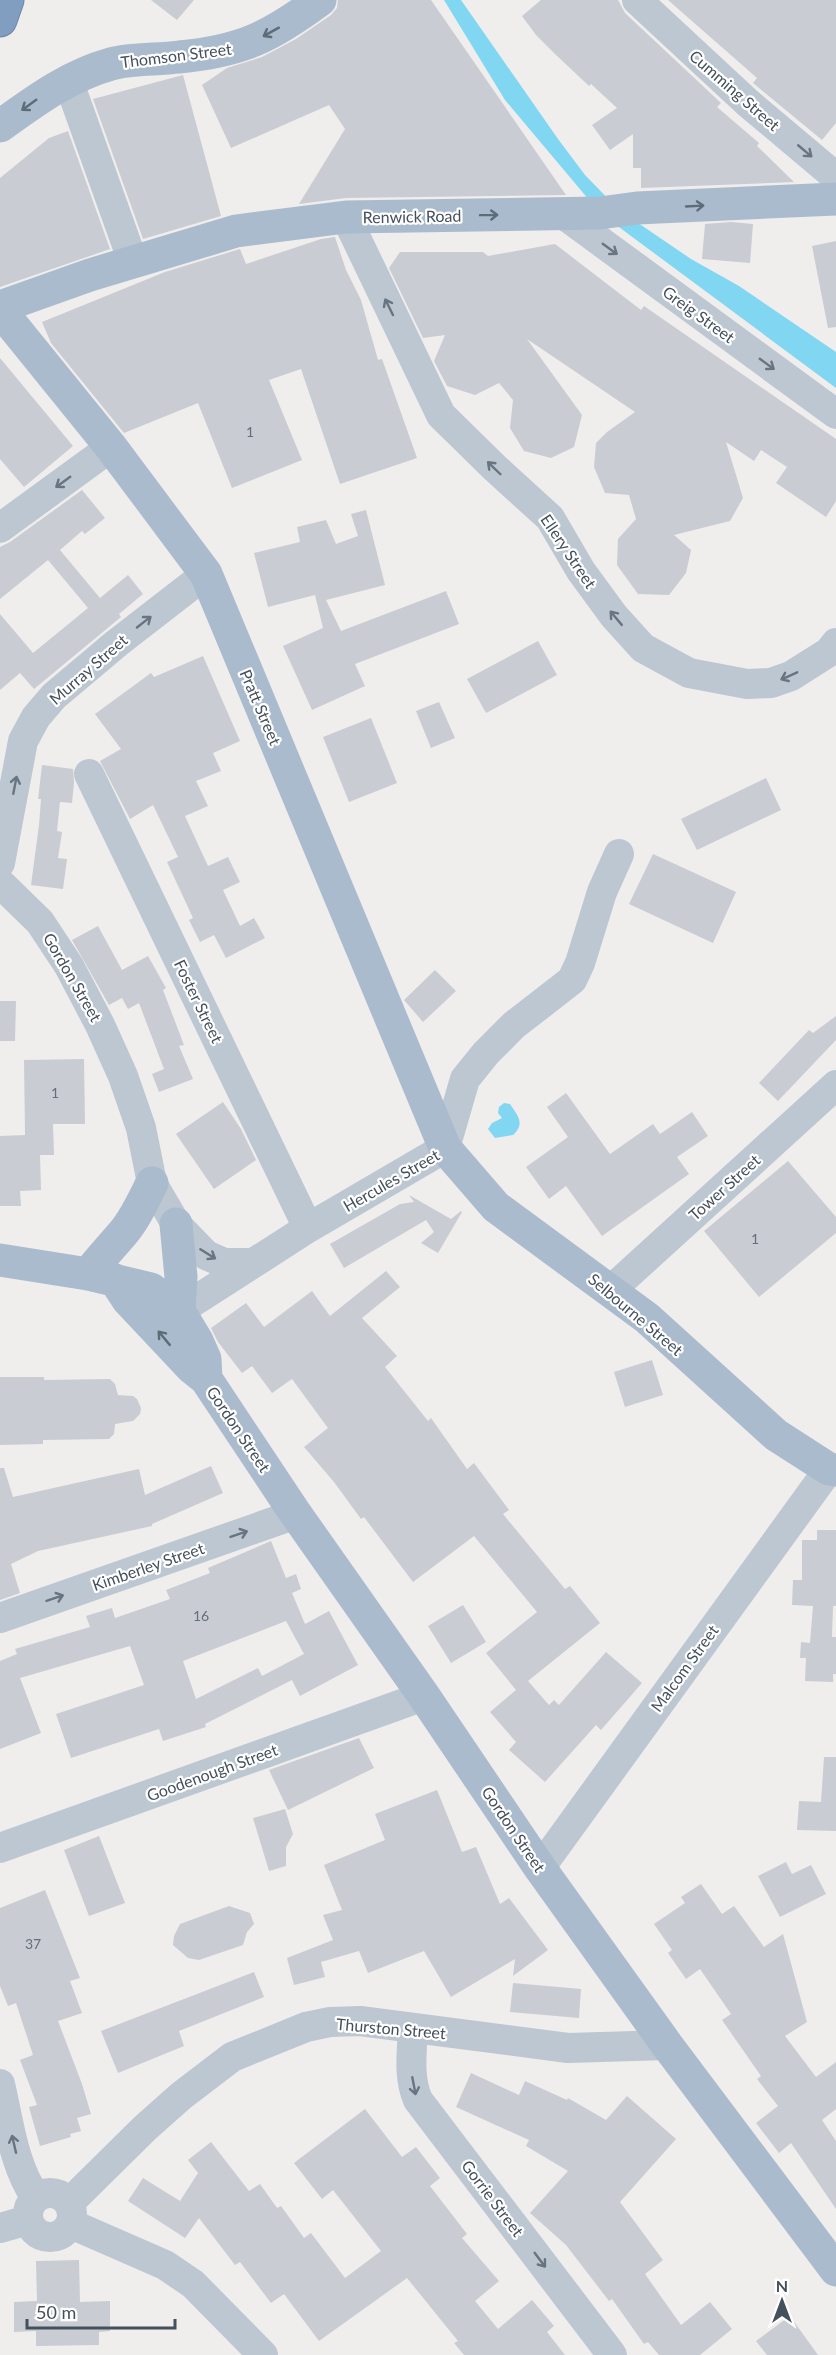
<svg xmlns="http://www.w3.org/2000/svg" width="836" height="2355" viewBox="0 0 836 2355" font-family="Lato,sans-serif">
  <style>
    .water { fill: #81d6f2 }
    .building { fill: #c9ccd2; fill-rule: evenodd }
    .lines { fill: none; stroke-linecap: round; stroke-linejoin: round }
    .highway-casing { stroke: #6c88ac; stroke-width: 35 }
    .minor { stroke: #bcc7d1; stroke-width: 30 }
    .major { stroke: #aabbce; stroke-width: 33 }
    .highway { stroke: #819dc0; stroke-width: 33 }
    .oneway { stroke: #5e6b78 }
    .oneway2 { stroke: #68747f }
    .labels { text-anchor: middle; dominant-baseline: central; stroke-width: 4.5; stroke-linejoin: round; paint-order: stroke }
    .number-label { font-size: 14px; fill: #656f7a }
    .street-label { font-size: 16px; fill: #44505c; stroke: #fff }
  </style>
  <rect width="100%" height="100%" fill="#f0eded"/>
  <path class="water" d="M444,0H461L558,139L585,175L619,210L691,259L739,286L836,352V388L600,213L505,100Z
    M504,1103L510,1104C517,1115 526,1123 513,1135L495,1138L488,1129L492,1123L502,1118L498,1113L499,1107Z"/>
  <path class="building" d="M151,0H194L177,20Z
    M338,0H431L566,195L346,198L299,204L345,129L329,105L231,148L202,85L227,68L262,57L296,39L331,15L337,8Z
    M541,0H618L625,13L721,103L717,107L759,143L757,146L794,182L641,188V168H633V134L610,150L592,125L617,108L591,84L589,86L555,54L536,35L522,16Z
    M668,0H836V123L822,140L753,83L757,78Z
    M183,75L221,216L143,239L93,99Z
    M68,131L110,249L0,287V178L49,138Z
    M731,222L753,224L750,263L702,259L705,224Z
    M335,237L346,270L361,300L378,360L382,359L417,458L340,484L301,369L269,380L302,460L232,488L198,403L124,433L51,343L42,322L165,272L240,249L246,264L321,239Z
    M836,241V327L828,328L812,246Z
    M555,244L641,310L644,306L836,439V501L826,517L776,483L787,467L761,450L754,461L726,442L743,498L730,521L674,535L691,550L686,573L669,595L638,594L617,565L618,539L636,519L629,495L605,493L594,467L596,443L607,432L635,412L527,339L582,415L574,447L551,458L524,451L510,428L513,400L499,383L475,395L447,386L434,361L445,335L423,338L389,268L400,252H483L488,256Z
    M0,358L73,446L24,487L0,459Z
    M82,490L105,518L85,534L82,531L60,550L100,598L128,575L143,594L119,614L121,617L34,689L20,673L0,690V614L33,653L88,608L48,560L0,599V547L10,542Z
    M366,510L385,585L326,600L341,631L446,591L459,624L355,664L365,686L312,710L283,646L323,628L315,595L268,607L254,553L300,542L297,527L326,520L336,544L358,536L351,514Z
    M538,641L557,675L486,713L467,679Z
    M203,656L240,741L213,753L221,771L196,781L208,806L185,816L208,866L228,857L240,882L223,890L240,926L254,918L265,938L226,958L214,935L200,942L189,920L193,918L167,862L178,857L153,805L130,819L100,761L121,749L95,714L151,673L154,677Z
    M439,702L455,738L431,748L416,711Z
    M371,718L397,783L349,802L323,737Z
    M42,765L73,769L74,783L72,803L60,802L57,831L62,832L58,858L67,859L63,889L31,885L39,825L41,799H38Z
    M766,778L781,810L697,850L681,819Z
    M653,854L736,892L713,943L629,904Z
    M98,926L122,970L148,956L166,988L163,990L184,1045L179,1046L193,1079L159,1092L152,1074L164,1069L139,1003L128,1009L122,998L109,1005L72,940Z
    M435,970L456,991L423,1022L404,1000Z
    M0,1001H16L15,1041H0Z
    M836,1016V1040L778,1101L759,1083L809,1030L813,1033Z
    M84,1059L85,1124H53L54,1155H40L41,1190L20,1191L21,1206H0V1136L25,1135L24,1060Z
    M566,1093L610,1154L653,1124L660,1134L692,1112L708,1136L677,1157L689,1174L602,1236L566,1186L549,1199L526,1167L568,1137L547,1107Z
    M223,1102L241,1129L256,1160L214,1189L176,1134Z
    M788,1161L836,1217V1233L759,1297L704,1231Z
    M409,1195L451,1219L461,1211L462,1212L438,1253L421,1243L434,1232L426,1220L344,1268L330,1244L400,1204L414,1202Z
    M386,1271L400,1287L362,1318L397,1356L385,1367L428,1421L431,1418L467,1469L474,1463L509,1510L503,1514L565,1589L570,1586L600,1623L528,1681L549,1705L554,1700L559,1705L606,1652L642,1683L601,1730L596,1725L545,1782L509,1750L516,1742L490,1712L516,1690L486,1653L537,1612L474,1536L413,1582L364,1517L361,1519L334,1482L304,1447L328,1428L292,1379L272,1393L252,1366L242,1373L218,1342L211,1328L246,1303L264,1327L312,1291L330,1316Z
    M652,1360L663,1395L625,1407L614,1372Z
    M0,1377H44V1380L110,1379L115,1384L118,1395L133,1396L137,1399L141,1408L140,1414L133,1421L115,1424L114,1434L109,1439L43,1440V1444L0,1445Z
    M211,1466L223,1493L152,1524V1526L38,1551L11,1564L20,1593L0,1600V1468H4L13,1497L139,1469L145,1495Z
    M817,1530H836V1606H833L832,1637H836V1674H833V1682L805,1681L806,1658H800L801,1642L810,1643L813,1606L792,1605L793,1580H802V1540H817Z
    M271,1541L286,1578L296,1574L301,1589L292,1593L305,1624L329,1611L358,1665L300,1696L292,1680L205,1724L206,1727L163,1741L159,1729L71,1758L56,1714L144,1685L130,1646L20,1678L41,1733L0,1749V1661L17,1654L15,1649L90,1627L86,1616L112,1608L115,1618L170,1599L166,1590L210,1573L208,1568ZM286,1621L304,1654L262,1676L258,1668L196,1699L183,1661Z
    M463,1605L486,1642L451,1663L428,1626Z
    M359,1738L374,1768L288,1810L269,1770Z
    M824,1757H836V1831L797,1830L799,1801L821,1802Z
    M437,1790L462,1852L476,1847L500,1904L509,1898L548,1950L513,1976L515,1959L451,1997L424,1951L368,1973L359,1951L321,1962L325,1977L294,1985L287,1958L333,1940L323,1915L342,1910L324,1865L385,1840L375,1814Z
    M285,1809L293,1834L286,1847V1866L269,1871L253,1818Z
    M99,1836L125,1903L89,1916L64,1850Z
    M786,1862L792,1874L811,1865L826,1894L780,1917L758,1876Z
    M701,1884L722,1914L734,1906L764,1947L783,1934L807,2022L785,2036L816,2077L836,2062V2109L822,2120L836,2141V2209L791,2143L779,2153L756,2123L778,2106L757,2079L761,2076L722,2020L731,2014L700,1969L686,1979L668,1953L672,1950L654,1924L685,1903L681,1897Z
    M45,1890L80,1978L70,1981L82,2013L58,2021L82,2084L91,2114L77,2118L81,2131L70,2134L71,2137L40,2146L29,2107L37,2105L20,2060L33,2055L16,2003L8,2006L0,1986V1908Z
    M229,1906L250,1913L254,1924L247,1932L243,1945L199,1960L188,1958L173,1945L174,1936L180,1924Z
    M254,1972L264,1997L179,2031L184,2046L118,2073L101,2031Z
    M513,1983L581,1989L579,2018L510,2012Z
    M471,2073L519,2095L525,2081L567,2100L568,2098L606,2120L627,2096L676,2139L620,2202L663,2260L645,2274L681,2325L710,2302L732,2329L700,2355H659L648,2342L644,2344L612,2299L609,2301L566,2245L530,2213L568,2171L526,2146L529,2140L456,2107Z
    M365,2109L402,2157L416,2147L440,2178L430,2186L467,2234L462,2238L499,2281L475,2301L498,2329L532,2300L554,2326L547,2332L565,2355H464L454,2343L458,2341L407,2278L319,2341L284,2294L271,2303L240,2262L235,2265L199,2218L185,2238L128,2201L143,2178L180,2201L198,2173L188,2160L211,2142L249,2191L260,2184L277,2208L281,2206L304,2238L311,2233L345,2278L381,2251L333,2190L322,2199L294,2163Z
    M79,2260L80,2302L110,2301V2331L99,2332V2345L36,2346V2331L14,2332V2302L37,2301L36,2261Z
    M790,2316L818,2355H767L756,2341Z"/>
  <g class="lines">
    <g class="highway-casing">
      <path id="highway" d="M0,20L7,0"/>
    </g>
    <path class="minor" d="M637,0L748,103L836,177
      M68,80L133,262
      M563,214L836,414
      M346,217L441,415L495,468L550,518L581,571L614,616L643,648L689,673L747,684L771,683L791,676L829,652L836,643
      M0,528L111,447
      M89,774L308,1228
      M0,863L23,741L36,717L54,696L117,643L206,574
      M0,883L40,922L69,966L100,1025L123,1076L141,1128L152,1183L176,1224L206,1255L224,1263H250
      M611,1290L836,1085
      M179,1311L308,1228L445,1148L465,1079L486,1053L514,1025L572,980L580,963L602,892L619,854
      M0,1618L296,1514
      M0,1848L424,1696
      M540,1868L829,1469
      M413,2028C412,2051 408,2078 418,2100L612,2355
      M0,2084C9,2122 13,2164 36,2198
      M28 2215a22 22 0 1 1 44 0a22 22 0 1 1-44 0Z
      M69,2203L145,2128L181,2096L232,2057L306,2027L330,2022L360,2021L568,2048L667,2045
      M71,2224L165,2265L193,2284L263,2355
      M0,2228L28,2220"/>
    <path class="major" d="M0,126C35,101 68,76 111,64C132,58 157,60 179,57C242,51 270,37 320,0
      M0,307L90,275L236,231L346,217L600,213L637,208L836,199
      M0,310L111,447L206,574L445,1148L496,1207L647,1318L776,1435L829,1469L836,1470
      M176,1224L181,1277L179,1311
      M0,1260L88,1274L151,1289L179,1311L197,1341L205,1359L206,1379
      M88,1274C99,1260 111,1247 123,1233C135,1219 143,1201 152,1183
      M115,1280L128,1300L191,1367L206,1379L293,1510L424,1696L540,1868L667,2045L836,2270"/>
    <use href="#highway" class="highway"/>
  </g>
  <defs><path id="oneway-shaft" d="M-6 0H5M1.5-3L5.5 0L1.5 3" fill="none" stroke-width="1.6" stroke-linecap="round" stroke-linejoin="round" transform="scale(1.5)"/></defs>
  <g class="oneway">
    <use href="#oneway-shaft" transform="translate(271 32) rotate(151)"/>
    <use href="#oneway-shaft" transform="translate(29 105) rotate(144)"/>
    <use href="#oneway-shaft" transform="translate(695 206) rotate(-3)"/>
    <use href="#oneway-shaft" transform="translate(489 215) rotate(-1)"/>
    <use href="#oneway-shaft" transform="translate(164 1338) rotate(-130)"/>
  </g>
  <g class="oneway2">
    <use href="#oneway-shaft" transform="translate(805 151) rotate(40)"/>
    <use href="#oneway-shaft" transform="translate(610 249) rotate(36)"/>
    <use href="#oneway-shaft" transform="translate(389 307) rotate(-116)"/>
    <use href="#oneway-shaft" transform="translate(767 364) rotate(36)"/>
    <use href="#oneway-shaft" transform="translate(494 468) rotate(-136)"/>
    <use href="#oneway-shaft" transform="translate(63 482) rotate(144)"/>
    <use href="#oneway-shaft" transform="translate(616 618) rotate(-130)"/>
    <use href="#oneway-shaft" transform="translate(144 622) rotate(-38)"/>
    <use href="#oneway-shaft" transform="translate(789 676) rotate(156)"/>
    <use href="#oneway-shaft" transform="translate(15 785) rotate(-79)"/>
    <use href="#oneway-shaft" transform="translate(208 1254) rotate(32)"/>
    <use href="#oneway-shaft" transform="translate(239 1534) rotate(-19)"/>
    <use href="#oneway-shaft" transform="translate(55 1598) rotate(-19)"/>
    <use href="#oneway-shaft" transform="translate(414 2086) rotate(79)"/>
    <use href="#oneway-shaft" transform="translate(14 2144) rotate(-103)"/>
    <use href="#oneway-shaft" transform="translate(540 2260) rotate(53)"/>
  </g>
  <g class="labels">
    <g class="number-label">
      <text x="250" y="431">1</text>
      <text x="55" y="1092">1</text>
      <text x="755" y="1238">1</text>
      <text x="201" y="1615">16</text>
      <text x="33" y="1943">37</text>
    </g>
    <g class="street-label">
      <text transform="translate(176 55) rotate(-7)">Thomson Street</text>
      <text transform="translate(735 90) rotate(41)">Cumming Street</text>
      <text transform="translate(412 216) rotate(-1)">Renwick Road</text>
      <text transform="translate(699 314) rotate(36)">Greig Street</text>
      <text transform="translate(569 551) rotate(56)">Ellery Street</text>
      <text transform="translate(88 669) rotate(-41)">Murray Street</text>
      <text transform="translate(261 707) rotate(67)">Pratt Street</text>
      <text transform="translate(73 977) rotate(60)">Gordon Street</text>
      <text transform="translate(199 1001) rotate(64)">Foster Street</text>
      <text transform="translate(391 1180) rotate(-30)">Hercules Street</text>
      <text transform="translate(724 1187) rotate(-42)">Tower Street</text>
      <text transform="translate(636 1314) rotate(40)">Selbourne Street</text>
      <text transform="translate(239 1429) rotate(56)">Gordon Street</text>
      <text transform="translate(148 1566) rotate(-19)">Kimberley Street</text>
      <text transform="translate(684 1668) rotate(-54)">Malcom Street</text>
      <text transform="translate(212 1772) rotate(-20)">Goodenough Street</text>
      <text transform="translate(514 1829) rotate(56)">Gordon Street</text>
      <text transform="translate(391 2028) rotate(5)">Thurston Street</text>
      <text transform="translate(493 2198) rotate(53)">Gorrie Street</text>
    </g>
  </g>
  <g transform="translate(782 2301)" stroke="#ffffff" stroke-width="4.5" paint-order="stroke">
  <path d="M0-4.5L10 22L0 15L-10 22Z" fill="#44505c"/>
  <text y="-9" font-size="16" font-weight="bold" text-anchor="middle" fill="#44505c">N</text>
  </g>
  <path d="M27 2319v9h148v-9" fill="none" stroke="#44505c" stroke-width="3"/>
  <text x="36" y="2319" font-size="18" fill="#44505c" stroke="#ffffff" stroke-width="4.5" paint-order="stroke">50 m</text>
</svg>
